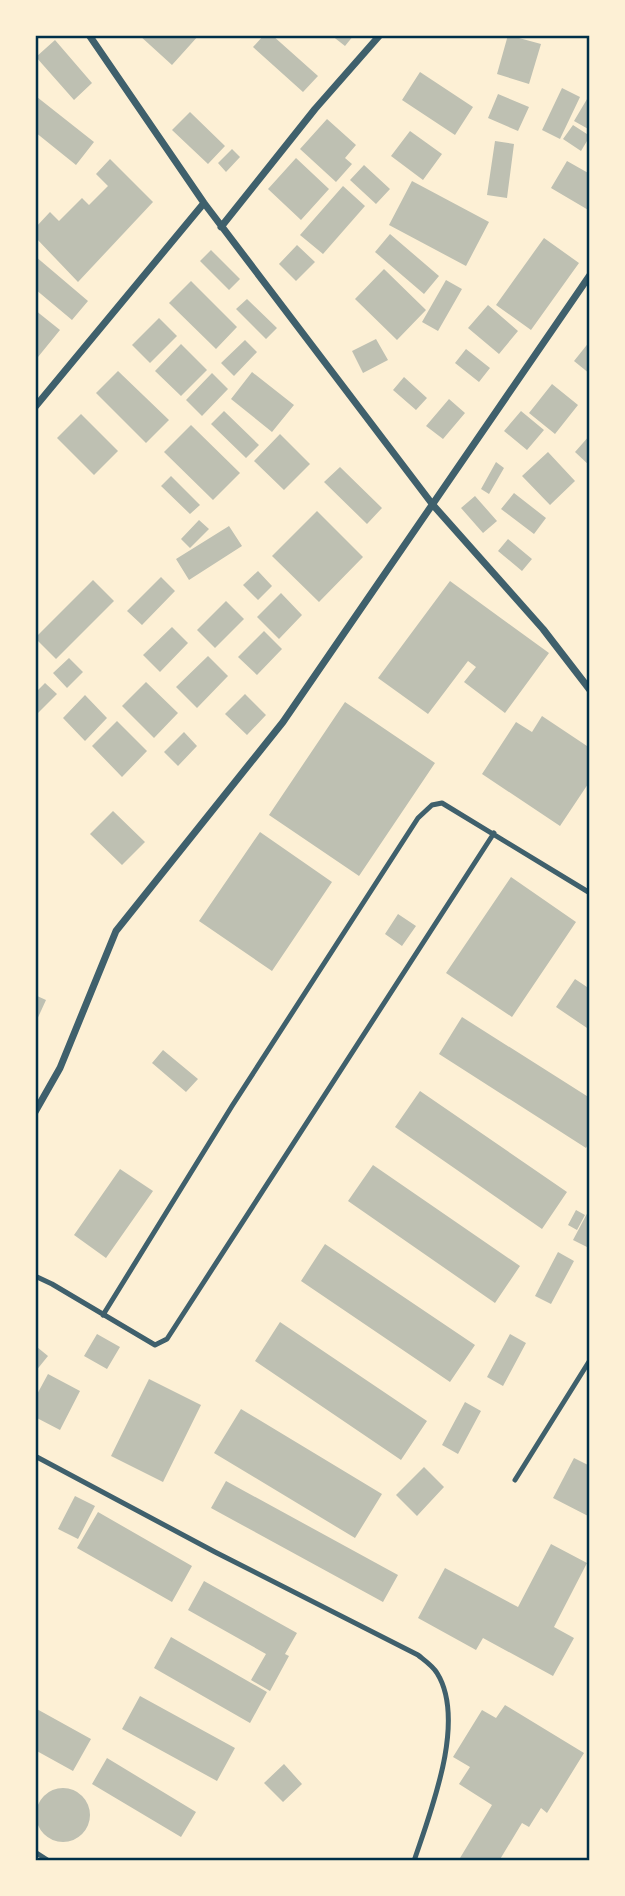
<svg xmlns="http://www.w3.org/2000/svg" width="625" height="1896" viewBox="0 0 625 1896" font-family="'Source Sans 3',sans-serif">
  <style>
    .building { fill: #bec0b2 }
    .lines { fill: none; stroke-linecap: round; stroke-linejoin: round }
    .service { stroke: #3f606c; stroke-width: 5 }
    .minor { stroke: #3f606c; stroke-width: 7 }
    .neatline { fill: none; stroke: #003049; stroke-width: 2.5 }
  </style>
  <rect width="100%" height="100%" fill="#fdf0d5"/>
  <path class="building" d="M139,35H199L172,65Z
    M264,35H272L318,76L303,92L253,47Z
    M331,35H354L345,46Z
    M508,35L541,44L529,84L497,74Z
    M55,40L92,83L74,100L36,57Z
    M420,72L473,107L455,135L402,100Z
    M562,88L580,97L560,139L542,130Z
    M498,94L529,107L518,131L488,118Z
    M590,94V130L574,121Z
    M37,97L94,142L76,165L35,132V100Z
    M190,112L225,146L208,164L172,130Z
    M327,119L356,145L345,158L352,164L336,182L300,149Z
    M573,125L590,136L581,151L563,139Z
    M410,131L442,154L423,180L391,156Z
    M495,141L514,144L507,198L487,195Z
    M232,149L240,157L226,172L218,163Z
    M296,158L329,189L301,220L268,189Z
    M110,159L153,202L78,282L35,237V228L50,212L59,221L82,198L89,205L108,186L96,174Z
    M567,161L590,174V211L551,188Z
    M364,165L390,189L376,204L350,180Z
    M412,181L489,222L466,266L389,225Z
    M343,186L365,206L323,254L300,235Z
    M390,234L439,276L424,294L375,252Z
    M544,238L579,263L531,330L496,305Z
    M297,245L315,262L296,281L279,264Z
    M211,250L240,279L229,290L200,261Z
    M35,256L88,301L72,320L35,289Z
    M384,269L426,310L397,340L355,299Z
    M446,280L462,289L438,331L422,322Z
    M191,281L237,327L216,349L169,303Z
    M247,299L277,328L266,339L236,309Z
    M488,305L518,331L499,354L468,328Z
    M35,310L60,330L38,357L35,355Z
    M159,318L177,336L150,363L132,345Z
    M376,339L388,360L363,373L352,351Z
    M245,340L257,352L234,376L221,363Z
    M590,341V374L574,361Z
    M181,344L207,370L181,396L155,371Z
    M466,349L490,368L479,382L455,363Z
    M118,371L169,420L146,443L96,393Z
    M252,372L294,405L272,432L231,399Z
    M212,373L228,389L202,416L186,400Z
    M404,377L427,398L416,410L393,390Z
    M552,384L578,405L555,434L529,413Z
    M449,399L465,413L443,439L426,426Z
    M224,411L259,445L246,458L211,424Z
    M521,411L544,430L527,450L504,431Z
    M81,414L118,451L94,475L57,438Z
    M191,425L240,473L213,500L164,452Z
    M280,434L310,464L284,490L254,461Z
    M590,435V466L575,452Z
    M548,452L575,481L550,505L522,476Z
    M496,462L504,468L489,494L481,489Z
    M340,467L382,508L367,524L324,482Z
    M171,476L200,505L190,514L161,486Z
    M514,493L546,518L534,534L501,509Z
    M475,496L497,521L483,533L461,508Z
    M317,511L363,557L319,602L272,556Z
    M199,520L209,529L190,548L181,539Z
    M229,526L242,546L189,580L176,559Z
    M508,539L532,559L522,571L498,551Z
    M258,571L272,586L258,600L243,585Z
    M161,577L175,591L142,625L127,611Z
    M93,580L114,601L56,659L35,638Z
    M450,581L549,653L505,713L464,682L476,667L468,661L428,714L378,678Z
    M281,593L302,615L279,639L257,617Z
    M226,601L244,619L215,648L197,630Z
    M172,627L188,643L160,672L143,655Z
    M264,631L282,649L257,675L238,657Z
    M208,656L228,676L197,708L176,687Z
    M69,658L83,672L67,688L53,673Z
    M146,682L178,713L154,738L122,706Z
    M45,683L57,694L36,715L35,693Z
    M245,694L266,715L247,735L225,714Z
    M85,695L107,718L85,741L63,718Z
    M345,702L435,763L359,876L269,815Z
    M542,716L590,748V781L560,826L482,774L516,722L532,732Z
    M117,721L147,751L122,777L92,746Z
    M184,732L197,746L178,766L164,752Z
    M113,811L145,842L122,865L90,834Z
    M260,832L332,882L272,971L199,921Z
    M511,877L576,922L512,1017L446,973Z
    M398,914L416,926L402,946L385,934Z
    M575,979L590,989V1030L556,1007Z
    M35,995L46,1000L35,1024Z
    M462,1017L590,1098V1141L586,1148L439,1054Z
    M163,1050L198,1079L186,1092L152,1063Z
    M420,1091L567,1192L542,1229L395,1127Z
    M373,1165L520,1266L495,1303L348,1201Z
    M120,1169L153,1191L106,1258L74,1235Z
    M590,1208V1246L589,1248L573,1240Z
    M576,1210L585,1215L577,1230L568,1225Z
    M325,1244L475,1345L450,1382L301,1281Z
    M558,1252L574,1261L551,1304L535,1296Z
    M280,1322L427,1421L401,1460L255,1361Z
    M97,1334L120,1347L107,1369L84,1356Z
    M510,1334L526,1343L503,1386L487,1377Z
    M37,1347L48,1356L35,1372V1350Z
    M48,1374L80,1391L60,1430L35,1417V1398Z
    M149,1379L201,1405L163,1482L111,1456Z
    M465,1402L481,1411L458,1454L442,1445Z
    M241,1409L382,1494L355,1538L214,1453Z
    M574,1458L590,1466V1517L553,1498Z
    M424,1467L444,1487L417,1516L396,1495Z
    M226,1481L398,1575L383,1602L211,1508Z
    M75,1496L95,1506L78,1539L58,1529Z
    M98,1512L192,1566L172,1602L77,1548Z
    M551,1544L587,1563L554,1627L574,1638L553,1676L483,1638L476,1650L418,1618L445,1568L518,1607Z
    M204,1581L297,1633L285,1654L289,1656L270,1691L251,1680L266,1654L188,1610Z
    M171,1637L267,1692L250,1723L154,1668Z
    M140,1696L235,1748L217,1781L122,1729Z
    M505,1705L584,1753L547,1813L541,1808L529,1827L522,1823L499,1861H466L460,1858L492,1805L459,1784L470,1767L453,1757L482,1710L496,1718Z
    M35,1708L91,1739L73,1771L35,1750Z
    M107,1758L196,1812L181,1837L92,1784Z
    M284,1764L302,1784L283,1802L264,1783Z
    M36 1815a27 27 0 1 1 54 0a27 27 0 1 1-54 0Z"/>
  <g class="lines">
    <path class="service" d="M35,1276L52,1284L155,1345L167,1339L494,833
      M103,1315L232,1106L418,818L432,805L442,803L590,893
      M35,1456L215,1552L418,1655C424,1660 433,1666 437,1673C467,1721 430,1813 414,1861
      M515,1480L590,1360
      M35,1852L49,1861"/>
    <path class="minor" d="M89,35L204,203L433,505L543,629L590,690
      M221,227L315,109L380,35
      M35,407L204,203
      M35,1112L60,1068L116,931L283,722L590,275"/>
  </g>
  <rect width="625" height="1896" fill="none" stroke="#fdf0d5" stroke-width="74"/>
  <rect x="37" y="37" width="551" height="1822" class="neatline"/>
</svg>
